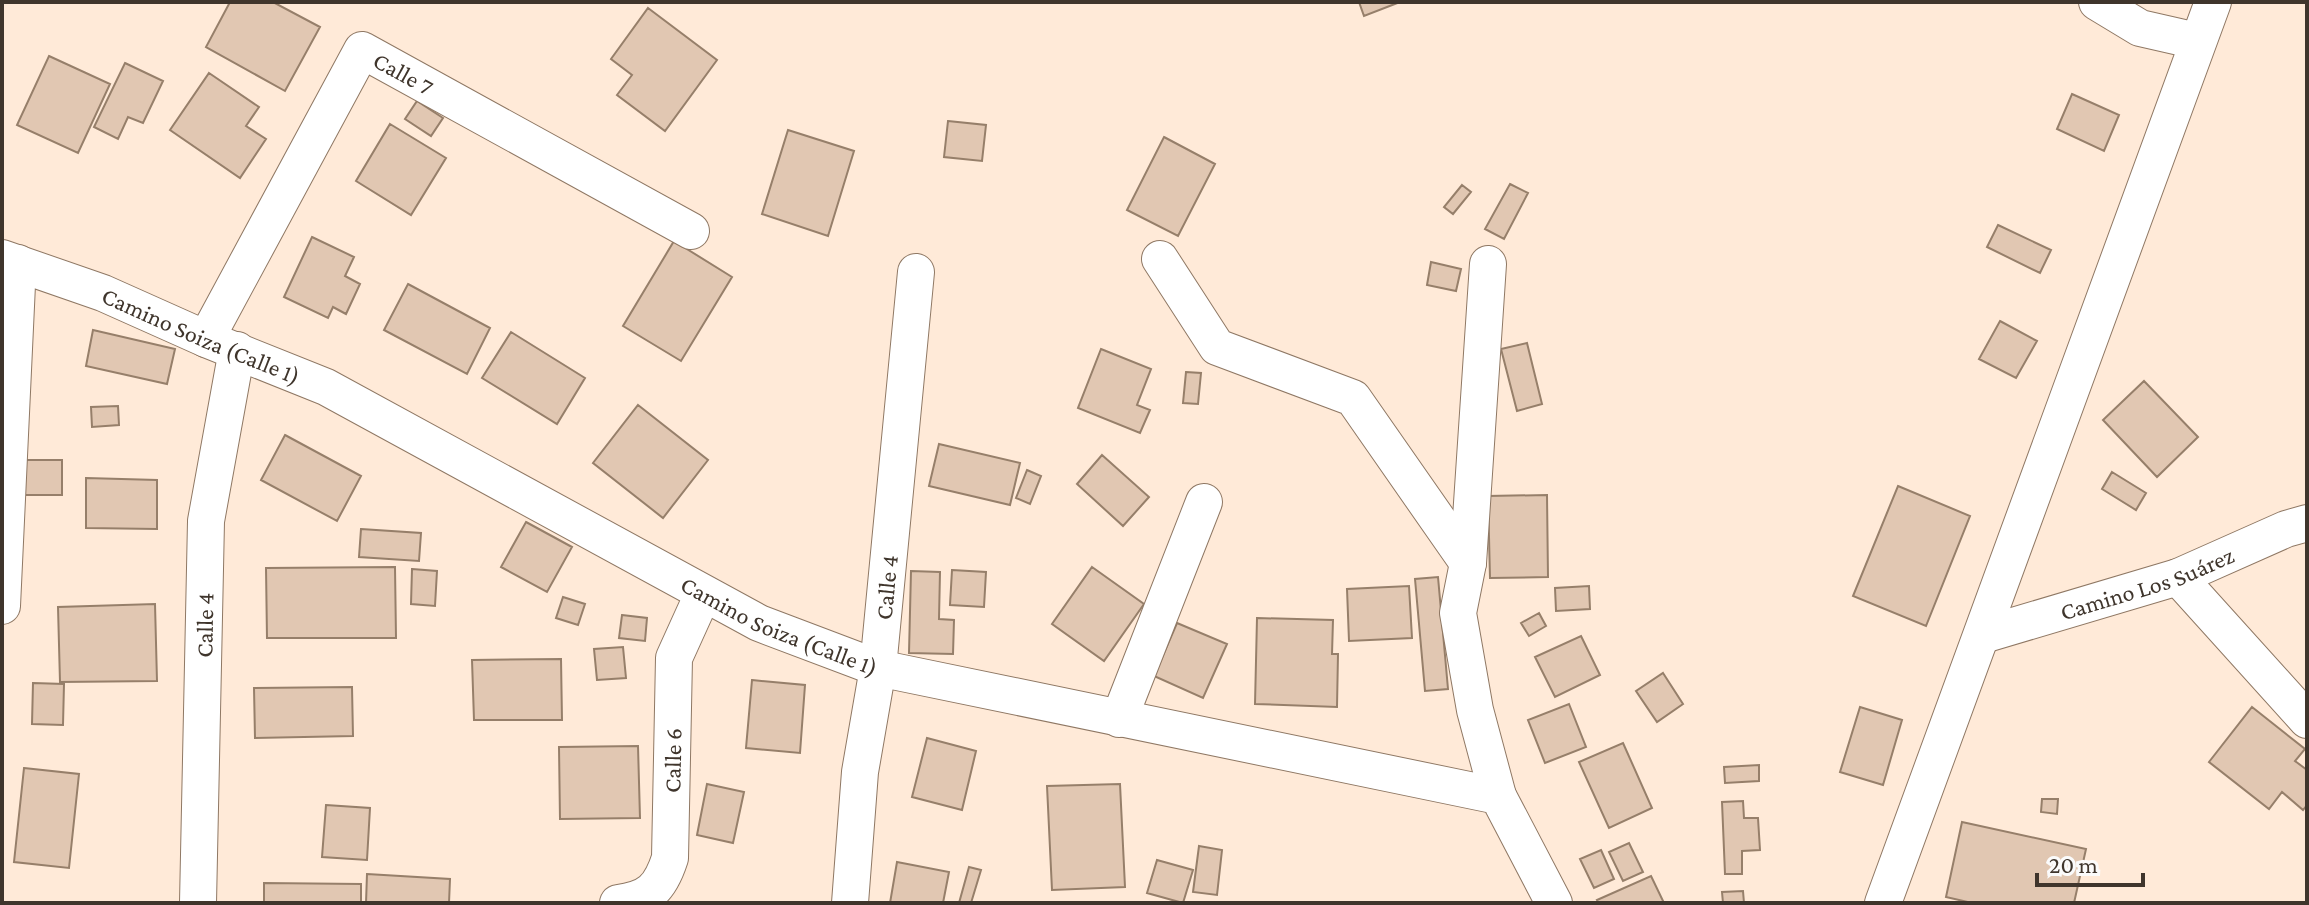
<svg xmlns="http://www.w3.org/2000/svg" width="2309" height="905" viewBox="0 0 2309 905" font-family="'Crimson Pro',serif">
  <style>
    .building { fill: #e1c7b2; stroke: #967f6a; stroke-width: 2 }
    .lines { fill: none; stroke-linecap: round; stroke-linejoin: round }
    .minor-casing { stroke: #8f7864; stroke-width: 38 }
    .minor { stroke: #fff; stroke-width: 36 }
    .labels { text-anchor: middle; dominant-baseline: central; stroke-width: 6; stroke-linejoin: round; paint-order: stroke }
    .street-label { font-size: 24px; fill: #3f352c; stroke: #fbfbfb }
  </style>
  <rect width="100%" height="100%" fill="#ffead8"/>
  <path class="building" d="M230,2H273L320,27L285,91L206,47Z
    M1359,2H1400L1364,16Z
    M648,8L717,60L665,131L617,95L632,75L611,59Z
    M49,56L110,84L78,153L17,125Z
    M125,63L163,81L143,123L128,117L118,139L94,127Z
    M209,73L259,107L246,126L266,139L240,178L170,130Z
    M2072,94L2119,115L2104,151L2057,129Z
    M417,101L443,118L431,136L405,119Z
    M948,121L986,125L982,161L944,157Z
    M390,124L446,158L411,215L356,181Z
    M788,130L854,151L828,236L762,214Z
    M1164,137L1215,164L1178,236L1127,210Z
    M1510,184L1528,193L1504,239L1485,229Z
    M1462,185L1471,192L1453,214L1444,207Z
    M1998,225L2051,250L2040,273L1987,247Z
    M312,237L354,257L345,276L360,284L346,314L333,307L328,318L284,297Z
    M674,241L732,277L681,361L623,326Z
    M1431,262L1461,269L1456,291L1427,285Z
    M408,284L490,328L467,374L384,330Z
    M2000,321L2037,341L2016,378L1979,359Z
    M93,330L175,349L167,384L86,366Z
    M511,332L585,378L557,424L482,378Z
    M1527,343L1542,404L1517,411L1501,349Z
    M1101,349L1151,369L1137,405L1150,410L1140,433L1078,408Z
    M1186,372L1201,373L1198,404L1183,403Z
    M2144,381L2198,437L2157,477L2103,420Z
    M638,405L708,460L663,518L593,463Z
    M118,406L119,425L92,427L91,407Z
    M285,435L361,476L337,521L261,480Z
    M939,444L1020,463L1010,505L929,486Z
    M1102,455L1149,497L1123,526L1077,484Z
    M23,460H62V495H23Z
    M1027,470L1041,476L1030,504L1016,498Z
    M2112,472L2146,493L2136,510L2102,489Z
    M86,478L157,480V529L86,528Z
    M1898,486L1970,516L1926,626L1853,596Z
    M1547,495L1548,577L1490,578L1488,496Z
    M526,522L572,547L547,592L501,567Z
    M361,529L421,533L419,561L359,557Z
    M395,567L396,638H267L266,568Z
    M1092,567L1144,604L1104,661L1052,624Z
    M412,569L437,571L435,606L411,604Z
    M952,570L986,572L984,607L950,605Z
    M911,571L940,572L939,619L954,620L953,654L909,653Z
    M1438,577L1448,689L1425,691L1415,579Z
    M1409,586L1412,638L1349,641L1347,589Z
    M1589,586L1590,609L1556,611L1555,588Z
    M563,597L585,604L578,625L556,618Z
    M155,604L157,681L60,682L58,607Z
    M1539,613L1546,626L1529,636L1521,623Z
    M622,615L647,618L645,641L619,638Z
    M1257,618L1333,620L1332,654H1338L1337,707L1255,704Z
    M1177,623L1227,644L1203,698L1154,676Z
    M1581,636L1600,675L1555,697L1535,657Z
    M623,647L626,678L597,680L594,649Z
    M561,659L562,720H474L472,660Z
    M1663,673L1683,704L1657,722L1636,691Z
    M752,680L805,685L800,753L746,748Z
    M33,683L64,684L63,725L32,724Z
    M352,687L353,736L255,738L254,688Z
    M1569,704L1586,747L1545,763L1528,720Z
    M1860,707L1902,720L1883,785L1840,772Z
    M2252,707L2305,749L2295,761L2307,770V805L2303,810L2282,792L2269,809L2209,762Z
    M927,738L976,751L962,810L912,797Z
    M1623,743L1652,808L1609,828L1579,762Z
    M638,746L640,818L560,819L559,747Z
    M1759,765V781L1725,783L1724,767Z
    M24,768L79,774L69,868L14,862Z
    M707,784L744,792L733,843L697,835Z
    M1120,784L1125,887L1052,890L1047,786Z
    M2042,799H2058L2057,814L2041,812Z
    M1743,801L1744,818H1758L1760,850L1742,851V874H1725L1722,802Z
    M326,805L370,808L367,860L322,857Z
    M1962,822L2086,849L2074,903H1972L1946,897Z
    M1629,843L1643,872L1623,881L1609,852Z
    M1199,846L1222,850L1217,895L1193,892Z
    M1601,850L1614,879L1594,888L1580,859Z
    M1157,860L1193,870L1183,903L1147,893Z
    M897,862L949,872L943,903H890Z
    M969,867L981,870L971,903H959Z
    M367,874L450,879L449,903H366Z
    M1651,876L1664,903H1599L1597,900Z
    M264,883L361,884V903H264Z
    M1743,891L1744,903H1723L1722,892Z"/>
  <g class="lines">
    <g class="minor-casing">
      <g id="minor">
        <path d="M2097,2L2140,28L2197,41"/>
        <path id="s1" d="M2,258L103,293L206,339L326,387L759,623L878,668L1498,796L1554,903"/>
        <path d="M1160,259L1217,347L1353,398L1468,563"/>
        <path d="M1488,264L1468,563L1458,613L1475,710L1498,796"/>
        <path id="s2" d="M206,339L362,50L691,231"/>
        <path d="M2178,577L2307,720"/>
        <path d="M2,606L18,263"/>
        <path id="s3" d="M1983,635L2178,577L2286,529L2307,523"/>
        <path d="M1119,719L1204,502"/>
        <path id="s4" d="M198,903L206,521L237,350"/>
        <path id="s5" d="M618,903C649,899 660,889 670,858L674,658L703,594"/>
        <path id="s6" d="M850,903L860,772L878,668L916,272"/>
        <path d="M1883,903L2213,2"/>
      </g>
    </g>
    <use href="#minor" class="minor"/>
  </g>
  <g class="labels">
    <g class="street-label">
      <text stroke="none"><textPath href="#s2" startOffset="376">Calle 7</textPath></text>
      <text stroke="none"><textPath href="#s1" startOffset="214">Camino Soiza (Calle 1)</textPath></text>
      <text stroke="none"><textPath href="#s3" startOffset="172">Camino Los Suárez</textPath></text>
      <text stroke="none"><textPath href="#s6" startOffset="318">Calle 4</textPath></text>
      <text stroke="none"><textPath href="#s1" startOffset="862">Camino Soiza (Calle 1)</textPath></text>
      <text stroke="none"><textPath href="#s4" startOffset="278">Calle 4</textPath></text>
      <text stroke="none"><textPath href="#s5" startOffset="172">Calle 6</textPath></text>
    </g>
  </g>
  <rect width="2309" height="905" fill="none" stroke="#3f352c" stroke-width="8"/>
  <path d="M2037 873v12h106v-12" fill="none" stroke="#3f352c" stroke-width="4"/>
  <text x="2049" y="873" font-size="24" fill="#3f352c" stroke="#fbfbfb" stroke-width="6" paint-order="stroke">20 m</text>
</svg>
